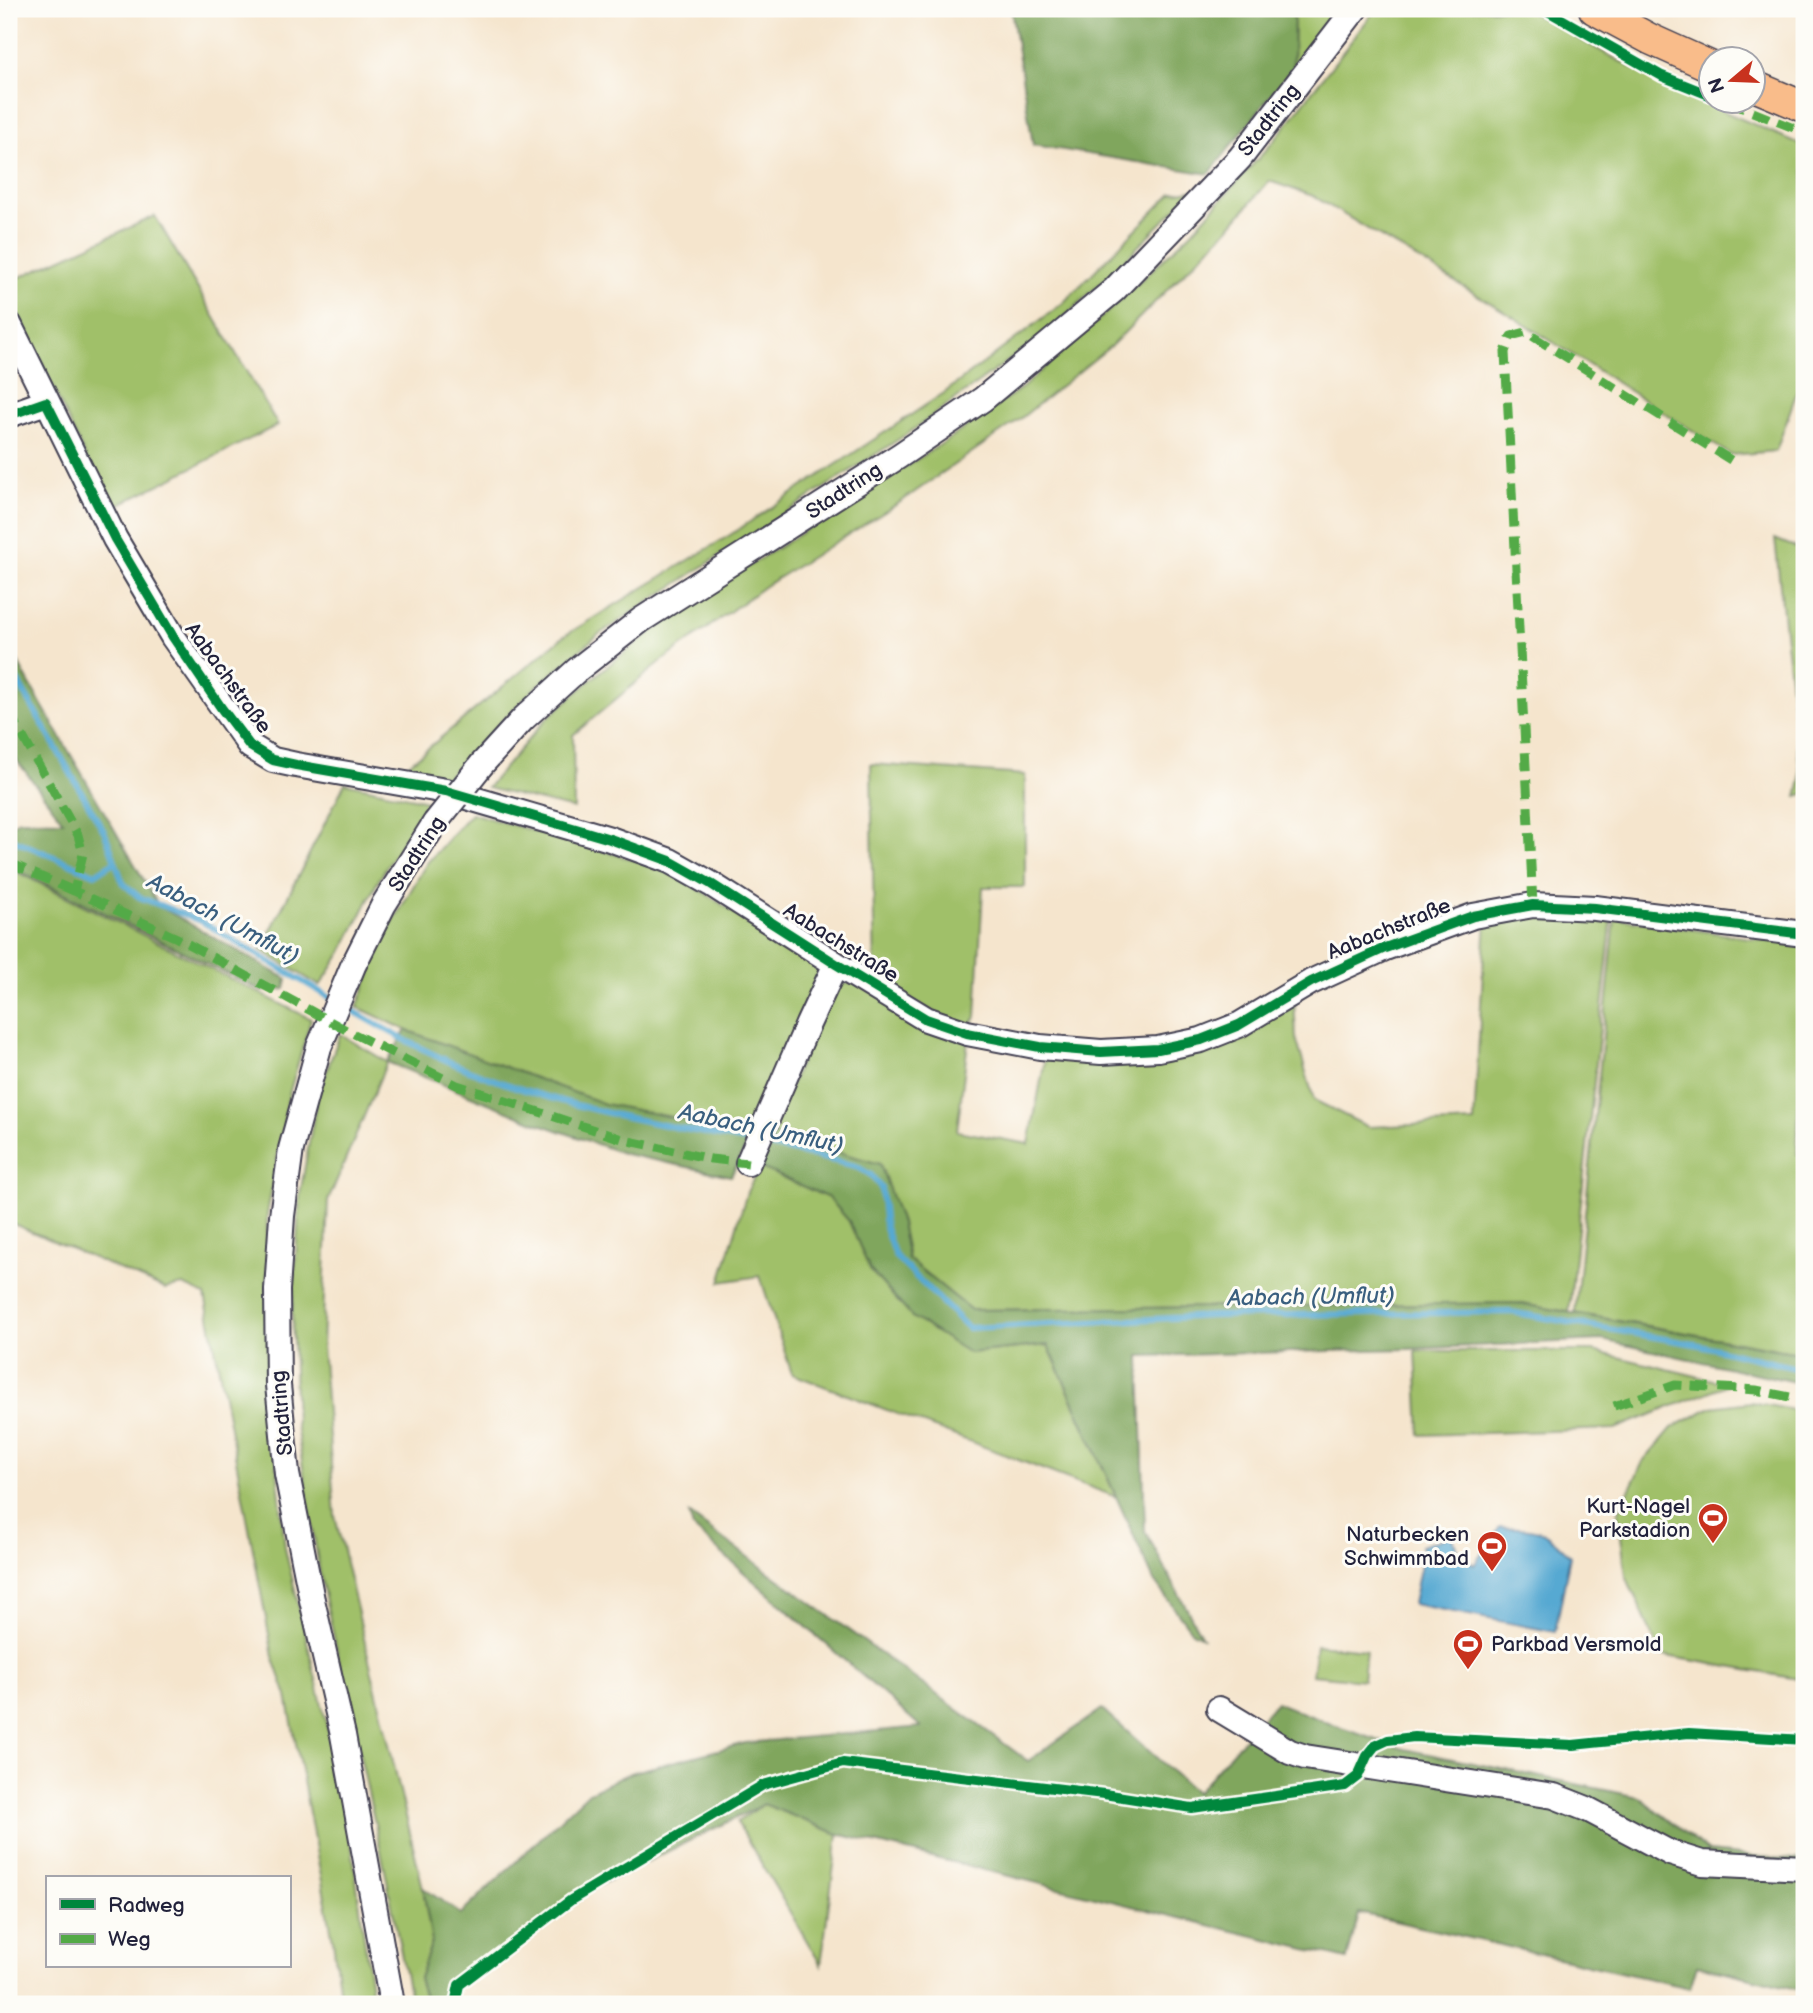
<svg xmlns="http://www.w3.org/2000/svg" width="1813" height="2013" viewBox="0 0 1813 2013" font-family="'Balsamiq Sans',sans-serif">
  <style>
    .green { fill: #a0c069; stroke: #617152; stroke-width: 2 }
    .forest { fill: #80a65d; stroke: #51644c; stroke-width: 2 }
    .water { fill: #57a9d2; stroke: #3c6686; stroke-width: 2 }
    .lines { fill: none; stroke-linecap: round; stroke-linejoin: round }
    .stream { stroke: #57a9d2; stroke-width: 6 }
    .minor-casing { stroke: #423f51; stroke-width: 28 }
    .major-casing { stroke: #423f51; stroke-width: 33 }
    .minor { stroke: #fff; stroke-width: 24 }
    .major { stroke: #f9bc8a; stroke-width: 30 }
    .minor-bridge-casing { stroke: #423f51; stroke-width: 28; stroke-linecap: butt }
    .minor-bridge { stroke: #fff; stroke-width: 24 }
    .quiet { stroke: #53aa46; stroke-width: 9; stroke-dasharray: 18 9; stroke-linecap: butt }
    .cycleway-casing { stroke: #fdfcf7; stroke-width: 15 }
    .cycleway { stroke: #00873e; stroke-width: 10 }
    .labels { text-anchor: middle; dominant-baseline: central; stroke-width: 6; stroke-linejoin: round; paint-order: stroke }
    .street-label { font-size: 21px; fill: #22223b; stroke: #fdfcf7 }
    .poi-label { font-size: 21px; fill: #22223b; stroke: #fdfcf7; text-anchor: end }
    .water-label { font-size: 23px; font-style: italic; fill: #3a5f7f; stroke: #fdfcf7 }
  </style>
  <rect width="100%" height="100%" fill="#fdfcf7"/>
  <filter id="ink" filterUnits="userSpaceOnUse"><feTurbulence type="fractalNoise" baseFrequency=".0143" numOctaves="2"/><feDisplacementMap in="SourceGraphic" scale="14" xChannelSelector="R" yChannelSelector="G"/><feConvolveMatrix kernelMatrix="1 2 1 2 8 2 1 2 1" color-interpolation-filters="sRGB"/></filter>
  <filter id="wash" filterUnits="userSpaceOnUse"><feTurbulence type="fractalNoise" baseFrequency=".00686" numOctaves="4" result="noise"/><feDisplacementMap in="SourceGraphic" scale="28" xChannelSelector="R" yChannelSelector="G"/><feGaussianBlur stdDeviation="1.57" result="paint"/><feColorMatrix in="noise" values="0 0 0 0 0 0 0 0 0 0 0 0 0 0 0 0 0 1.4 0 .05"/><feComposite in="paint" operator="in"/></filter>
  <g filter="url(#wash)">
    <rect width="100%" height="100%" fill="#f5e5cd"/>
    <path class="green" d="M1294,9H1335L1293,67Z
      M1376,9H1525L1665,86L1804,146V371L1776,451L1731,455L1502,310L1313,196L1269,181L1228,229L1112,345L1020,419L899,503L765,586L658,664L573,735L574,809L487,788L545,720L601,671L681,609L946,441L1023,387L1115,305L1191,233L1273,142Z
      M1194,190L1114,271L1048,332L910,432L598,635L534,689L446,778L403,769L564,636L730,535L944,393L1063,303L1172,193Z
      M155,216L278,425L110,509L9,295V282Z
      M1775,539L1804,551V794L1797,796L1801,780Z
      M871,764L1025,775V887H983L976,1017L970,1026L942,1017L875,979Z
      M345,783L427,801L377,883L342,952L320,986L261,950Z
      M471,813L670,870L826,973L753,1133L605,1105L406,1030L357,1007L386,934L426,864Z
      M9,868L311,1019L288,1098L267,1215L268,1377L285,1548L347,1811L373,2004H341L333,1940L287,1696L273,1656L205,1295L183,1285L165,1289L9,1222Z
      M1551,912L1612,917L1569,1312L1516,1303L971,1310L908,1259L901,1223L880,1164L770,1133L834,984L855,983L968,1041L957,1131L1029,1144L1046,1054L1132,1055L1294,996L1296,1038L1314,1100L1368,1127L1474,1122L1486,919Z
      M1615,918L1804,946L1797,1155L1804,1156V1354L1575,1313Z
      M340,1034L387,1062L328,1201L322,1346L335,1516L423,1888L432,1942L419,1978L427,2004H411L384,1865L320,1574L296,1425L292,1313L300,1194L317,1098Z
      M759,1167L829,1198L849,1221L870,1270L912,1317L970,1353L1048,1345L1116,1497L792,1374L760,1276L720,1282L747,1192Z
      M1416,1351H1593L1729,1384L1615,1429L1420,1435Z
      M1751,1402L1804,1412V1680L1661,1655L1626,1576L1618,1513L1643,1462L1672,1428L1711,1407Z
      M1316,1645L1366,1650L1363,1680L1312,1675Z
      M764,1804L838,1834L821,1965L737,1822Z"/>
    <path class="forest" d="M1011,9H1294L1293,67L1209,174L1033,145Z
      M9,645L29,683L159,906L287,979L285,989L262,991L9,866V826L19,820L63,821L9,750Z
      M406,1030L605,1104L753,1133L731,1176L625,1154L537,1123L387,1062Z
      M770,1133L880,1164L901,1223L908,1259L971,1310L1516,1303L1804,1354V1384L1602,1340L1408,1349L1140,1356L1145,1531L1202,1637L1192,1632L1154,1581L1048,1345L969,1353L912,1317L870,1270L849,1221L829,1198L759,1167Z
      M689,1514L1028,1761L1102,1709L1196,1793L1276,1702L1341,1728L1404,1749L1639,1797L1709,1852L1804,1861V1991L1697,1965L1690,1988L1359,1913L1347,1959L838,1834L764,1804L587,1891L454,1980L448,2004H427L419,1978L432,1942L423,1888L461,1914L589,1792L630,1773L745,1743L921,1727L693,1528Z"/>
    <path class="water" d="M1500,1527C1541,1530 1541,1526 1570,1556L1555,1632L1413,1604L1423,1553L1421,1546L1451,1536L1459,1553L1474,1565Z"/>
    <g class="lines">
      <path class="stream" d="M9,666L105,833L123,883L139,897L201,921L334,1000
        M9,838L95,874L114,862
        M343,1005C389,1032 437,1059 487,1077C572,1109 662,1125 751,1142
        M762,1144L856,1166L871,1175L881,1188L885,1228L895,1256L968,1328L1214,1316L1511,1312L1700,1345L1804,1370"/>
    </g>
  </g>
  <g filter="url(#ink)">
    <g class="lines">
      <g class="minor-casing">
        <path id="minor" d="M9,324L115,539L173,637L250,746L273,760L296,765L446,791L610,839L670,861L711,884L836,964L926,1019L967,1033L1040,1047L1101,1052L1158,1049L1201,1040L1239,1025L1311,982L1385,948L1473,916L1533,905L1595,908L1804,934
          M9,415L46,402
          M482,764L523,719L577,670L641,620L899,456L983,399L1114,290L1240,158L1355,9
          M748,1163L808,1024L836,964
          M1219,1709L1290,1752L1305,1757L1554,1796L1587,1809L1670,1853L1702,1863L1804,1868
          M392,2004L343,1735L312,1600L287,1474L278,1385L277,1290L282,1216L291,1149L319,1047L353,966L384,904L435,823"/>
      </g>
      <g class="major-casing">
        <path id="major" d="M1594,9L1650,39L1712,67
          M1754,86L1804,107"/>
      </g>
      <use href="#minor" class="minor"/>
      <use href="#major" class="major"/>
      <g class="minor-bridge-casing">
        <path id="minor-bridge" d="M435,823L482,764"/>
      </g>
      <use href="#minor-bridge" class="minor-bridge"/>
      <path class="quiet" d="M1727,102L1804,132
        M9,712L78,835L83,854L74,891L177,938L348,1031L457,1085L625,1140L711,1159L748,1163
        M9,866L12,864L74,891
        M1533,905L1505,352L1511,336L1526,332L1737,464
        M1614,1406L1675,1385L1756,1390L1804,1400"/>
      <g class="cycleway-casing">
        <path id="cycleway" d="M1544,9L1662,76L1712,96
          M9,415L46,402L115,539L173,637L222,709L250,746L273,760L296,765L446,791L610,839L670,861L711,884L836,964L926,1019L967,1033L1040,1047L1101,1052L1158,1049L1201,1040L1239,1025L1311,982L1385,948L1473,916L1533,905L1595,908L1804,934
          M455,2004L459,1985L571,1900L763,1785L843,1763L1104,1794L1192,1808L1345,1786L1358,1776L1367,1756L1375,1746L1388,1740L1414,1737L1573,1745L1689,1733L1804,1740"/>
      </g>
      <use href="#cycleway" class="cycleway"/>
    </g>
  </g>
  <defs>
    <g id="stadium-pin" transform="scale(1.575)"><path d="M0 17L-7.5 6A9.5 9.5 0 1 1 7.5 6Z" fill="#c8321e" stroke="#fdfcf7"/><path d="M0-5a6.5 5 0 1 0 0 10a6.5 5 0 1 0 0-10ZM-3.5-1.8h7v3.6h-7Z" fill="#fff"/></g>
  </defs>
  <g fill-rule="evenodd">
    <use href="#stadium-pin" x="1713" y="1518"/>
    <use href="#stadium-pin" x="1492" y="1546"/>
    <use href="#stadium-pin" x="1468" y="1644"/>
  </g>
  <g class="labels">
    <g class="street-label">
      <text transform="translate(1269 120) rotate(-52)">Stadtring</text>
      <text transform="translate(844 491) rotate(-33)">Stadtring</text>
      <text transform="translate(228 678) rotate(54)">Aabachstraße</text>
      <text transform="translate(417 854) rotate(-57)">Stadtring</text>
      <text transform="translate(1389 929) rotate(-22)">Aabachstraße</text>
      <text transform="translate(841 943) rotate(32)">Aabachstraße</text>
      <text transform="translate(282 1413) rotate(-95)">Stadtring</text>
    </g>
    <g class="poi-label">
      <text x="1690" y="1506">Kurt-Nagel<tspan x="1690" dy="24">Parkstadion</tspan></text>
      <text x="1469" y="1534">Naturbecken<tspan x="1469" dy="24">Schwimmbad</tspan></text>
      <text x="1491" y="1644" text-anchor="start">Parkbad Versmold</text>
    </g>
    <g class="water-label">
      <text transform="translate(223 919) rotate(28)">Aabach (Umflut)</text>
      <text transform="translate(761 1129) rotate(12)">Aabach (Umflut)</text>
      <text transform="translate(1311 1297) rotate(-1)">Aabach (Umflut)</text>
    </g>
  </g>
  <rect width="1813" height="2013" fill="none" stroke="#fdfcf7" stroke-width="35"/>
  <rect x="46" y="1876" width="245" height="91" fill="#fdfcf7" stroke="#a5a5ac" stroke-width="2"/>
  <rect x="60" y="1899" width="35" height="10" fill="#00873e" stroke="#a5a5ac" stroke-width="2"/>
  <text x="108" y="1912" font-size="21" fill="#22223b">Radweg</text>
  <rect x="60" y="1934" width="35" height="10" fill="#53aa46" stroke="#a5a5ac" stroke-width="2"/>
  <text x="108" y="1946" font-size="21" fill="#22223b">Weg</text>
  <g transform="translate(1732 80) rotate(251)"><circle r="33" fill="#fdfcf7" stroke="#a5a5ac" stroke-width="2"/>
  <path d="M0-5L12 26L0 18L-12 26Z" fill="#c8321e"/>
  <text y="-10" font-size="19" font-weight="bold" text-anchor="middle" fill="#22223b">N</text>
  </g>
</svg>
